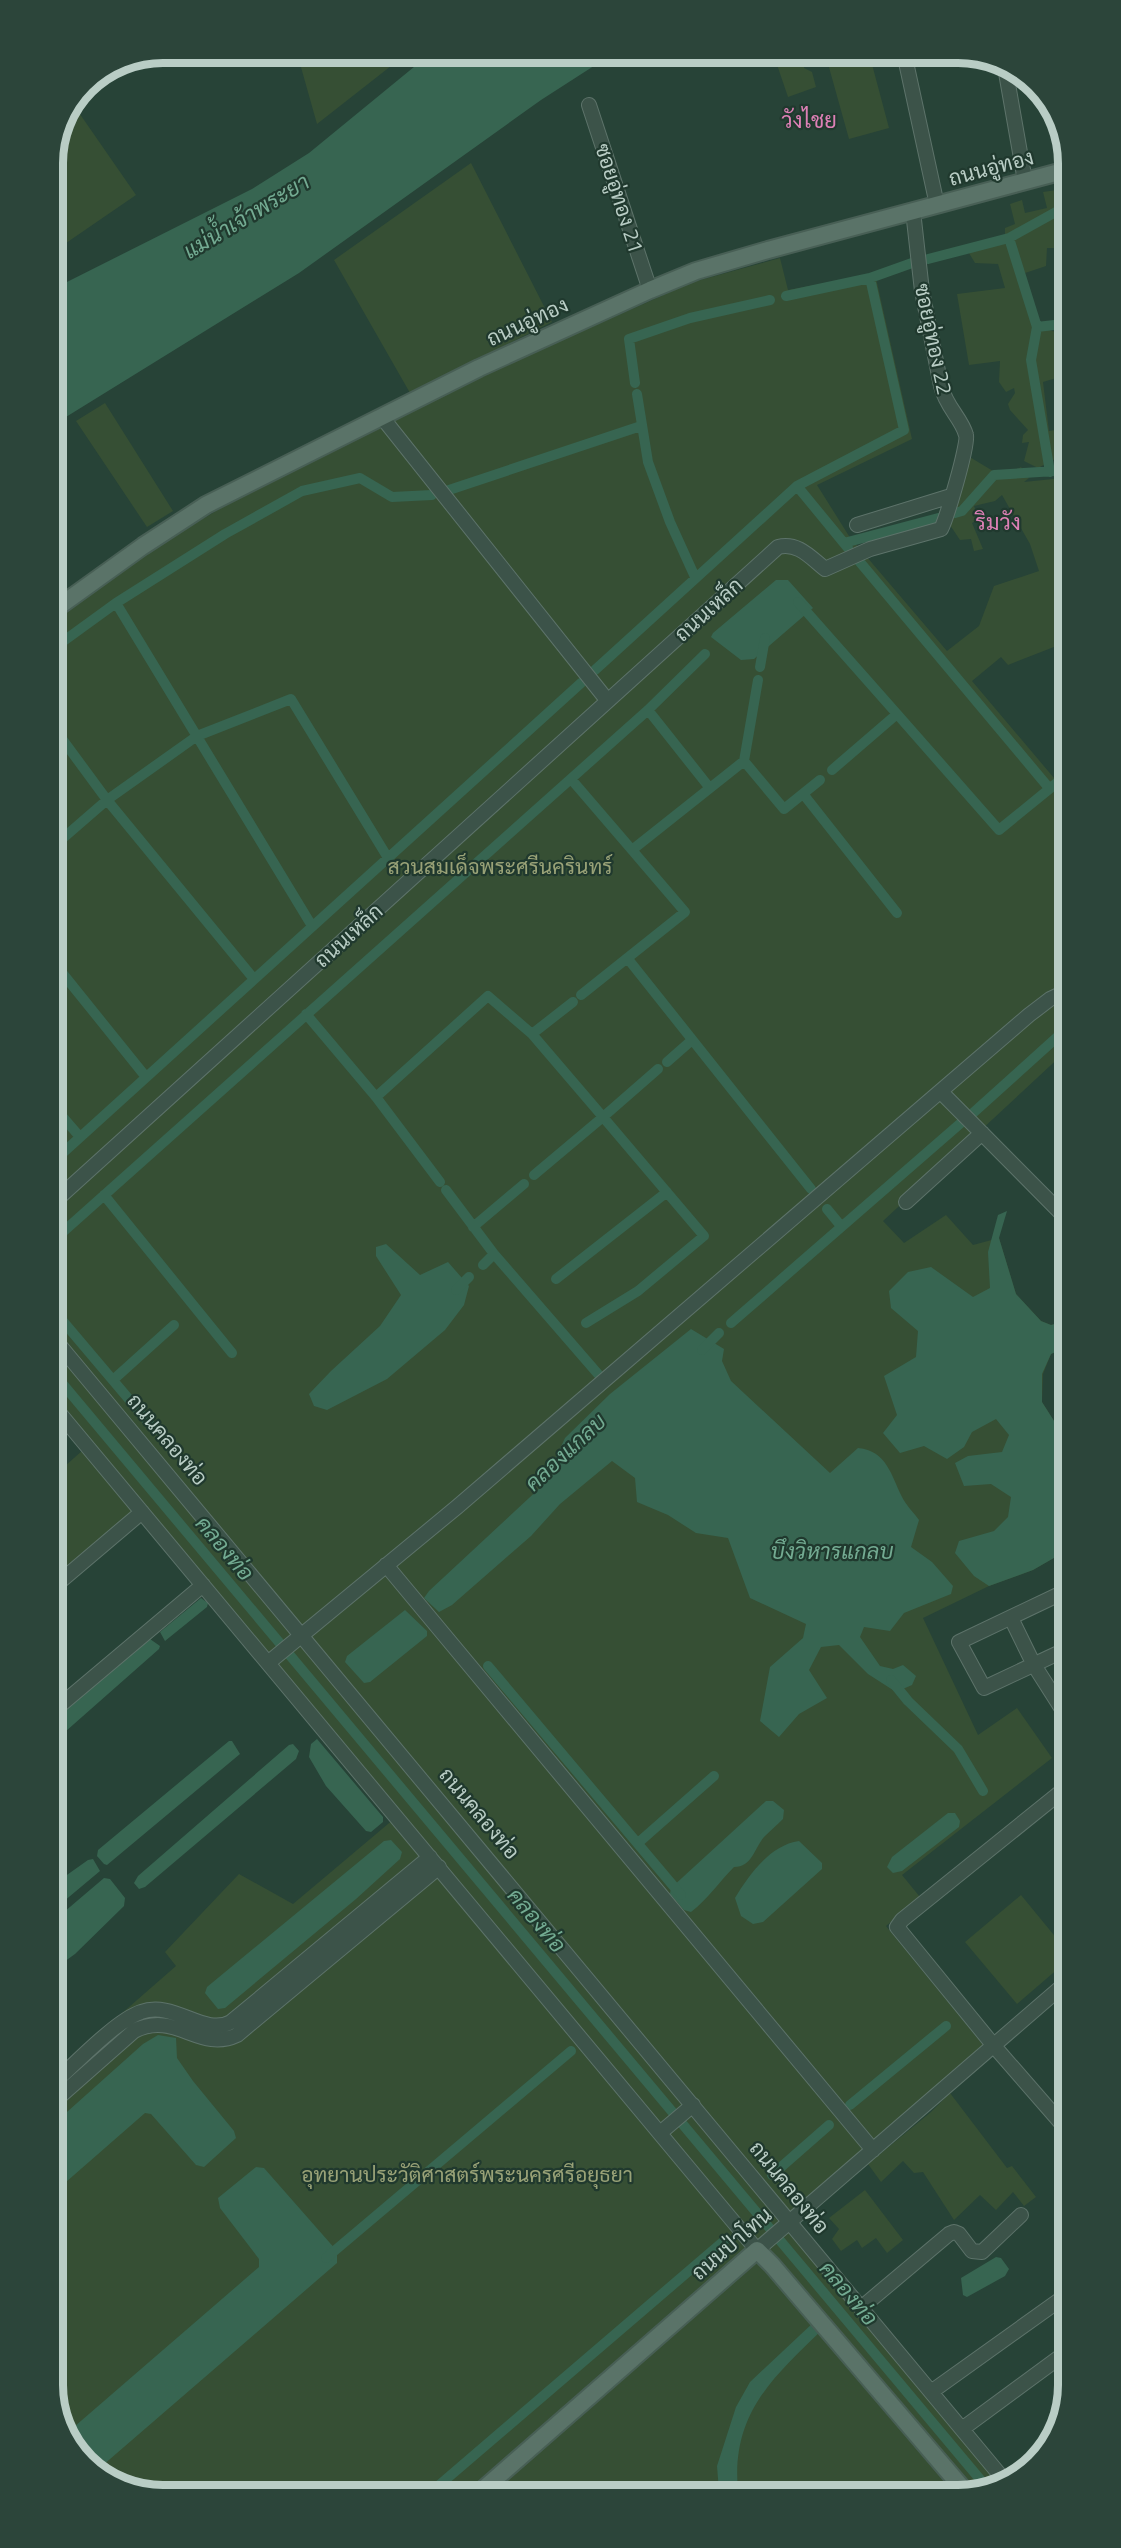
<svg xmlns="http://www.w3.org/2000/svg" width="1121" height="2548" viewBox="0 0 1121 2548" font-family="'Titillium Web',Sarabun,sans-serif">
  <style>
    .green { fill: #364f34 }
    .water { fill: #376551 }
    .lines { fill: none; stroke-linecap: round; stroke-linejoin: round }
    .canal { stroke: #376551; stroke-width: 10 }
    .minor-casing { stroke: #5d736a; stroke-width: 16 }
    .major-casing { stroke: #485f55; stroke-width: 20 }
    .minor { stroke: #3c5349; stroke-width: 14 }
    .major { stroke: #5a7368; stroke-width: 16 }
    .labels { text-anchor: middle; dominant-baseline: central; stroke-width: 4.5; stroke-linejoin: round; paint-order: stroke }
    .street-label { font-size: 21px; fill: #b9cdc5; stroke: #20392e }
    .park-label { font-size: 21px; fill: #99a277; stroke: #20392e }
    .neighbourhood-label { font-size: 22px; fill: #dd80b6; stroke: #20392e }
    .water-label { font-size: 22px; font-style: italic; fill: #73ab92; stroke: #20392e }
    .rim { fill: none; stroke: #b9cdc5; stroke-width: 8 }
  </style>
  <rect width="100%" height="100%" fill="#274337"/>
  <path class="green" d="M297,53H403L405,55L317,124Z
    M773,53H804V68L812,72L816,87L788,97Z
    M825,53H869L889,128L849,139Z
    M75,107L136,195L53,252V156Z
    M471,163L552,322L410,393L334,260Z
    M1063,189V248H1047L1046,266L1025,273L1035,307L1032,321L1043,328L1062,334L1063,376L1043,382L1049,431L1055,430L1057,458L1038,468L1024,461L1029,442L1022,443L1023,435L1028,430L1010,410L1008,404L1015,393L1014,388L1006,392L999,382L1000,361L969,365L957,294L1005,288L998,264L975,263L969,253L1005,236V228L1015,224L1010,204L1022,200L1025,213L1047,208L1043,192Z
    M780,258L788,290L875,274L912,439L817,485L849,536L947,651L979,626L994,586L1039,571L1030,544L1002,495L995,501L974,506L979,519L972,523L983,549L974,551L971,539L960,540L948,522L968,456L1003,477L1021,467L1029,478L1024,482L1063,478L1064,650L1059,645L1008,665L1001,657L972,681L1054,778L1064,772L1065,1052L883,1221L904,1243L946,1215L973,1245L999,1238L1016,1294L1041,1321L1051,1325L1066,1321V1347L1051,1354L1043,1374L1042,1402L1056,1424L1066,1423V1551L1033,1570L989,1586L923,1618L978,1735L1017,1708L1052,1758L902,1875L920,1897L886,1926L984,2046L782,2222L1001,2484L994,2490L155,2495L96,2473L58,2421V2069L176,1966L165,1952L239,1874L293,1904L401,1813L56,1399L54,621L169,539L221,508L451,389L693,282Z
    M105,403L173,511L147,527L76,421Z
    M83,1450L135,1513L56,1580V1474Z
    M1021,1895L1067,1951V1961L1017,2004L965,1942Z
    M950,2093L1007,2168L1012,2166L1036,2197L1024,2206L1013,2192L996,2210L980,2195L954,2220L923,2172L914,2173L903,2161L881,2182L868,2164L931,2112Z
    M865,2190L903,2240L887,2253L876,2238L862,2248L857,2240L841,2251L832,2239L839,2229L829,2218Z"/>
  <path class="water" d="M431,53H614L541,100L299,273L53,425V289L252,189L309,153Z
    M776,580H788L813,608L754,659L741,660L711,637L713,633Z
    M1007,1211L999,1238L1016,1294L1041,1321L1051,1325L1066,1321V1347L1051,1354L1042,1374V1402L1056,1424L1066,1423V1551L1033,1570L989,1586L974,1576L955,1553L959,1541L994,1531L1008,1517L1011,1497L991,1484L964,1486L955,1463L968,1456L1002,1452L1009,1435L996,1419L972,1432L964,1447L947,1459L924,1446L900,1453L883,1433L897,1415L884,1376L916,1357L918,1331L891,1308L889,1291L908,1272L931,1267L973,1297L990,1288L988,1252L998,1215Z
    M386,1244L420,1275L448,1262L469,1286L464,1305L445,1330L387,1379L327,1410L314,1406L309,1394L331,1371L380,1326L401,1295L376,1256V1247Z
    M691,1329L724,1349L722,1361L731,1381L830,1473L858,1448C887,1451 891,1475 902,1497C906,1505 914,1513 919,1520L911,1547L932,1562L953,1586L951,1594L904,1613L890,1631L864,1627L860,1637L880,1666L893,1669L903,1665L916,1676L912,1685L896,1692L868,1674L839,1645L821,1647L809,1670L827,1698L799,1714L779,1737L760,1721L770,1667L803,1638L806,1624L750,1598L728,1538L696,1533L668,1515L637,1502L635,1478L612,1461L560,1504L531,1536L452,1605L439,1612L424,1598L429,1591L543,1485L565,1438L610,1394Z
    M201,1598L208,1603L207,1607L165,1641L160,1632Z
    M405,1610L427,1631V1636L370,1682L364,1683L345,1662L347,1656Z
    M150,1639L160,1646L159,1649L57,1739V1717Z
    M317,1739L383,1817V1822L371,1832L366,1831L326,1786L309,1757L311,1744Z
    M229,1741H232L240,1754L107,1865L104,1864L97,1856L98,1850Z
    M293,1744L299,1751L296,1759L145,1887L139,1889L134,1883L138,1876L289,1745Z
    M766,1801H773L784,1810L783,1819C777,1825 770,1831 764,1837C754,1849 752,1867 734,1867C719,1882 708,1899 691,1912L684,1910L670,1894L671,1888Z
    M948,1813H955L960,1821L959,1827L902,1871L893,1873L887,1867L892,1857Z
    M391,1840L402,1852L400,1859L356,1899L225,2008L218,2009L205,1993L207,1987L384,1841Z
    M799,1841L822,1863V1869L763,1922L753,1924L741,1916L735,1898C749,1875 770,1845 799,1841Z
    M93,1859L100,1871L57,1907V1882L88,1860Z
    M104,1878L110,1879L125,1898L124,1906L75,1954L57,1967V1918Z
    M158,2035L176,2038L177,2058L193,2081L234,2131L236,2138L204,2167L196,2165L151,2114L145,2113L58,2189V2120L143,2044Z
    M256,2167L264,2168L337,2251V2263L95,2472L67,2433L259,2267V2259L220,2208L218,2198Z
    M996,2257L1001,2258L1009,2269L1005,2276L967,2297L963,2295L961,2278Z
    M815,2321L822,2330C771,2379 731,2415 738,2491H719L717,2466L736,2407L750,2382Z"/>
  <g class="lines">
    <path class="canal" d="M1009,238L1037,327L1031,360L1050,472
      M928,259L1009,238L1063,208
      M786,296L870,278L912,263
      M1037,327L1063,324
      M635,383L629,339L690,318L770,300
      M637,394L648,462L670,522L695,577
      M797,486L848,548
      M449,490L641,426
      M955,513L962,511L994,475L1055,471
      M844,543L946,516
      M859,561L1049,788
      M798,602L897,714
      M116,603L312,926
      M54,648L116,603L225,534L302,491L360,478L392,497L432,495
      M760,667L765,638
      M595,670L797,486L904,430L870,278
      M648,710L709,787
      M54,728L107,800L254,979
      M744,761L758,680
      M832,770L897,714L999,830L1064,777
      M571,779L632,850
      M804,795L897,913
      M54,846L107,800L197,736L291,699L388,858
      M628,959L811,1189
      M55,964L146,1077
      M581,995L685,912L632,850L744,761L784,809L820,780
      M306,1014L376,1097
      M532,1034L603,1117L658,1069
      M667,1062L692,1040
      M55,1108L80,1137
      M973,1113L1065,1030
      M55,1160L581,683
      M534,1175L603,1117L704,1236L638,1291L586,1323
      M440,1182L376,1097L488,996L532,1034L573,1002
      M446,1190L494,1254L598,1374
      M104,1195L232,1353
      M827,1209L841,1226
      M473,1227L524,1184
      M55,1239L648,710L705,654
      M483,1265L494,1254
      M556,1279L667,1192
      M456,1290L469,1277
      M56,1313L155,1430
      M731,1323L962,1122
      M702,1350L719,1333
      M56,1376L989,2490
      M113,1380L174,1325
      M488,1666L681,1895
      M891,1680L908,1701L958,1749L983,1791
      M638,1843L714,1776
      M850,2105L946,2026
      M772,2175L829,2125
      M326,2258L571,2051
      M430,2493L725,2240"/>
    <g class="minor-casing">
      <path id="minor" d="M904,53L937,205
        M1005,67L1025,181
        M589,105L650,290
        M381,416L607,700
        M857,525L951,496
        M941,1092L1065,1217
        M55,1201L778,547C798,542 810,557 825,569L870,549L941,529C946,520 969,444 966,435C962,419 946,407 941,386L922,291L913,211
        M906,1202L982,1133
        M56,1341L1005,2481
        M56,1409L757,2250L1067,1982
        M386,1565L873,2150
        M56,1585L142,1512
        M1066,1591L959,1642L984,1688L1067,1649
        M1011,1618L1034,1665L1067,1717
        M268,1663L457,1507L1029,1015L1050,999L1065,992
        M57,1708L203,1585
        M1067,1787L902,1920L897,1927L994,2046L1068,2131
        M58,2079C78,2061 117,2020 141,2012C174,2000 204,2037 231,2022L430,1857
        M58,2098L134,2031C176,2010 199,2053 237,2035L439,1867
        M660,2133L693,2105
        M861,2308L949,2234L954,2232L959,2234L972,2251L982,2252L1021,2215
        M931,2392L1068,2294
        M962,2429L1068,2351"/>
    </g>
    <g class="major-casing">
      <path id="major" d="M54,610L143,546L206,505L479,368L650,290L696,271L768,250L1063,171
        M479,2493L757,2250L772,2265L964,2490"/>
    </g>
    <use href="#minor" class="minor"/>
    <use href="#major" class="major"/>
  </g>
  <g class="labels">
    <g class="street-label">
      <text transform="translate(991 167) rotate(-15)">ถนนอู่ทอง</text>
      <text transform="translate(620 198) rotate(72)">ซอยอู่ทอง 21</text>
      <text transform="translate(527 321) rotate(-25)">ถนนอู่ทอง</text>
      <text transform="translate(934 339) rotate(78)">ซอยอู่ทอง 22</text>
      <text transform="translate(708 609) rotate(-42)">ถนนเหล็ก</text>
      <text transform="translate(348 935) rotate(-42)">ถนนเหล็ก</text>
      <text transform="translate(168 1439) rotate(50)">ถนนคลองท่อ</text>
      <text transform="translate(480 1813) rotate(50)">ถนนคลองท่อ</text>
      <text transform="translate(790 2187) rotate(51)">ถนนคลองท่อ</text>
      <text transform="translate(731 2243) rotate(-41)">ถนนป่าโทน</text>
    </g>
    <g class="park-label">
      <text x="500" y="866">สวนสมเด็จพระศรีนครินทร์</text>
      <text x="467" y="2174">อุทยานประวัติศาสตร์พระนครศรีอยุธยา</text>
    </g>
    <g class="neighbourhood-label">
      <text x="809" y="120">วังไชย</text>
      <text x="998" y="522">ริมวัง</text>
    </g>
    <g class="water-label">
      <text transform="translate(246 216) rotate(-31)">แม่น้ำเจ้าพระยา</text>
      <text transform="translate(565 1452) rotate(-43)">คลองแกลบ</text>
      <text transform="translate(225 1548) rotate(50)">คลองท่อ</text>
      <text x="832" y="1551">บึงวิหารแกลบ</text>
      <text transform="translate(537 1920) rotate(50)">คลองท่อ</text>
      <text transform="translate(849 2293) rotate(50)">คลองท่อ</text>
    </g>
  </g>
  <path d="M0 0H1121V2548H0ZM163 63H958A100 100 0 0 1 1058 163V2385A100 100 0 0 1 958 2485H163A100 100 0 0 1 63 2385V163A100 100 0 0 1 163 63Z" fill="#2c453a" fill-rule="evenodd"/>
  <path class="rim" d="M163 63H958A100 100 0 0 1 1058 163V2385A100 100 0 0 1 958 2485H163A100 100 0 0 1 63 2385V163A100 100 0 0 1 163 63Z"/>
</svg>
